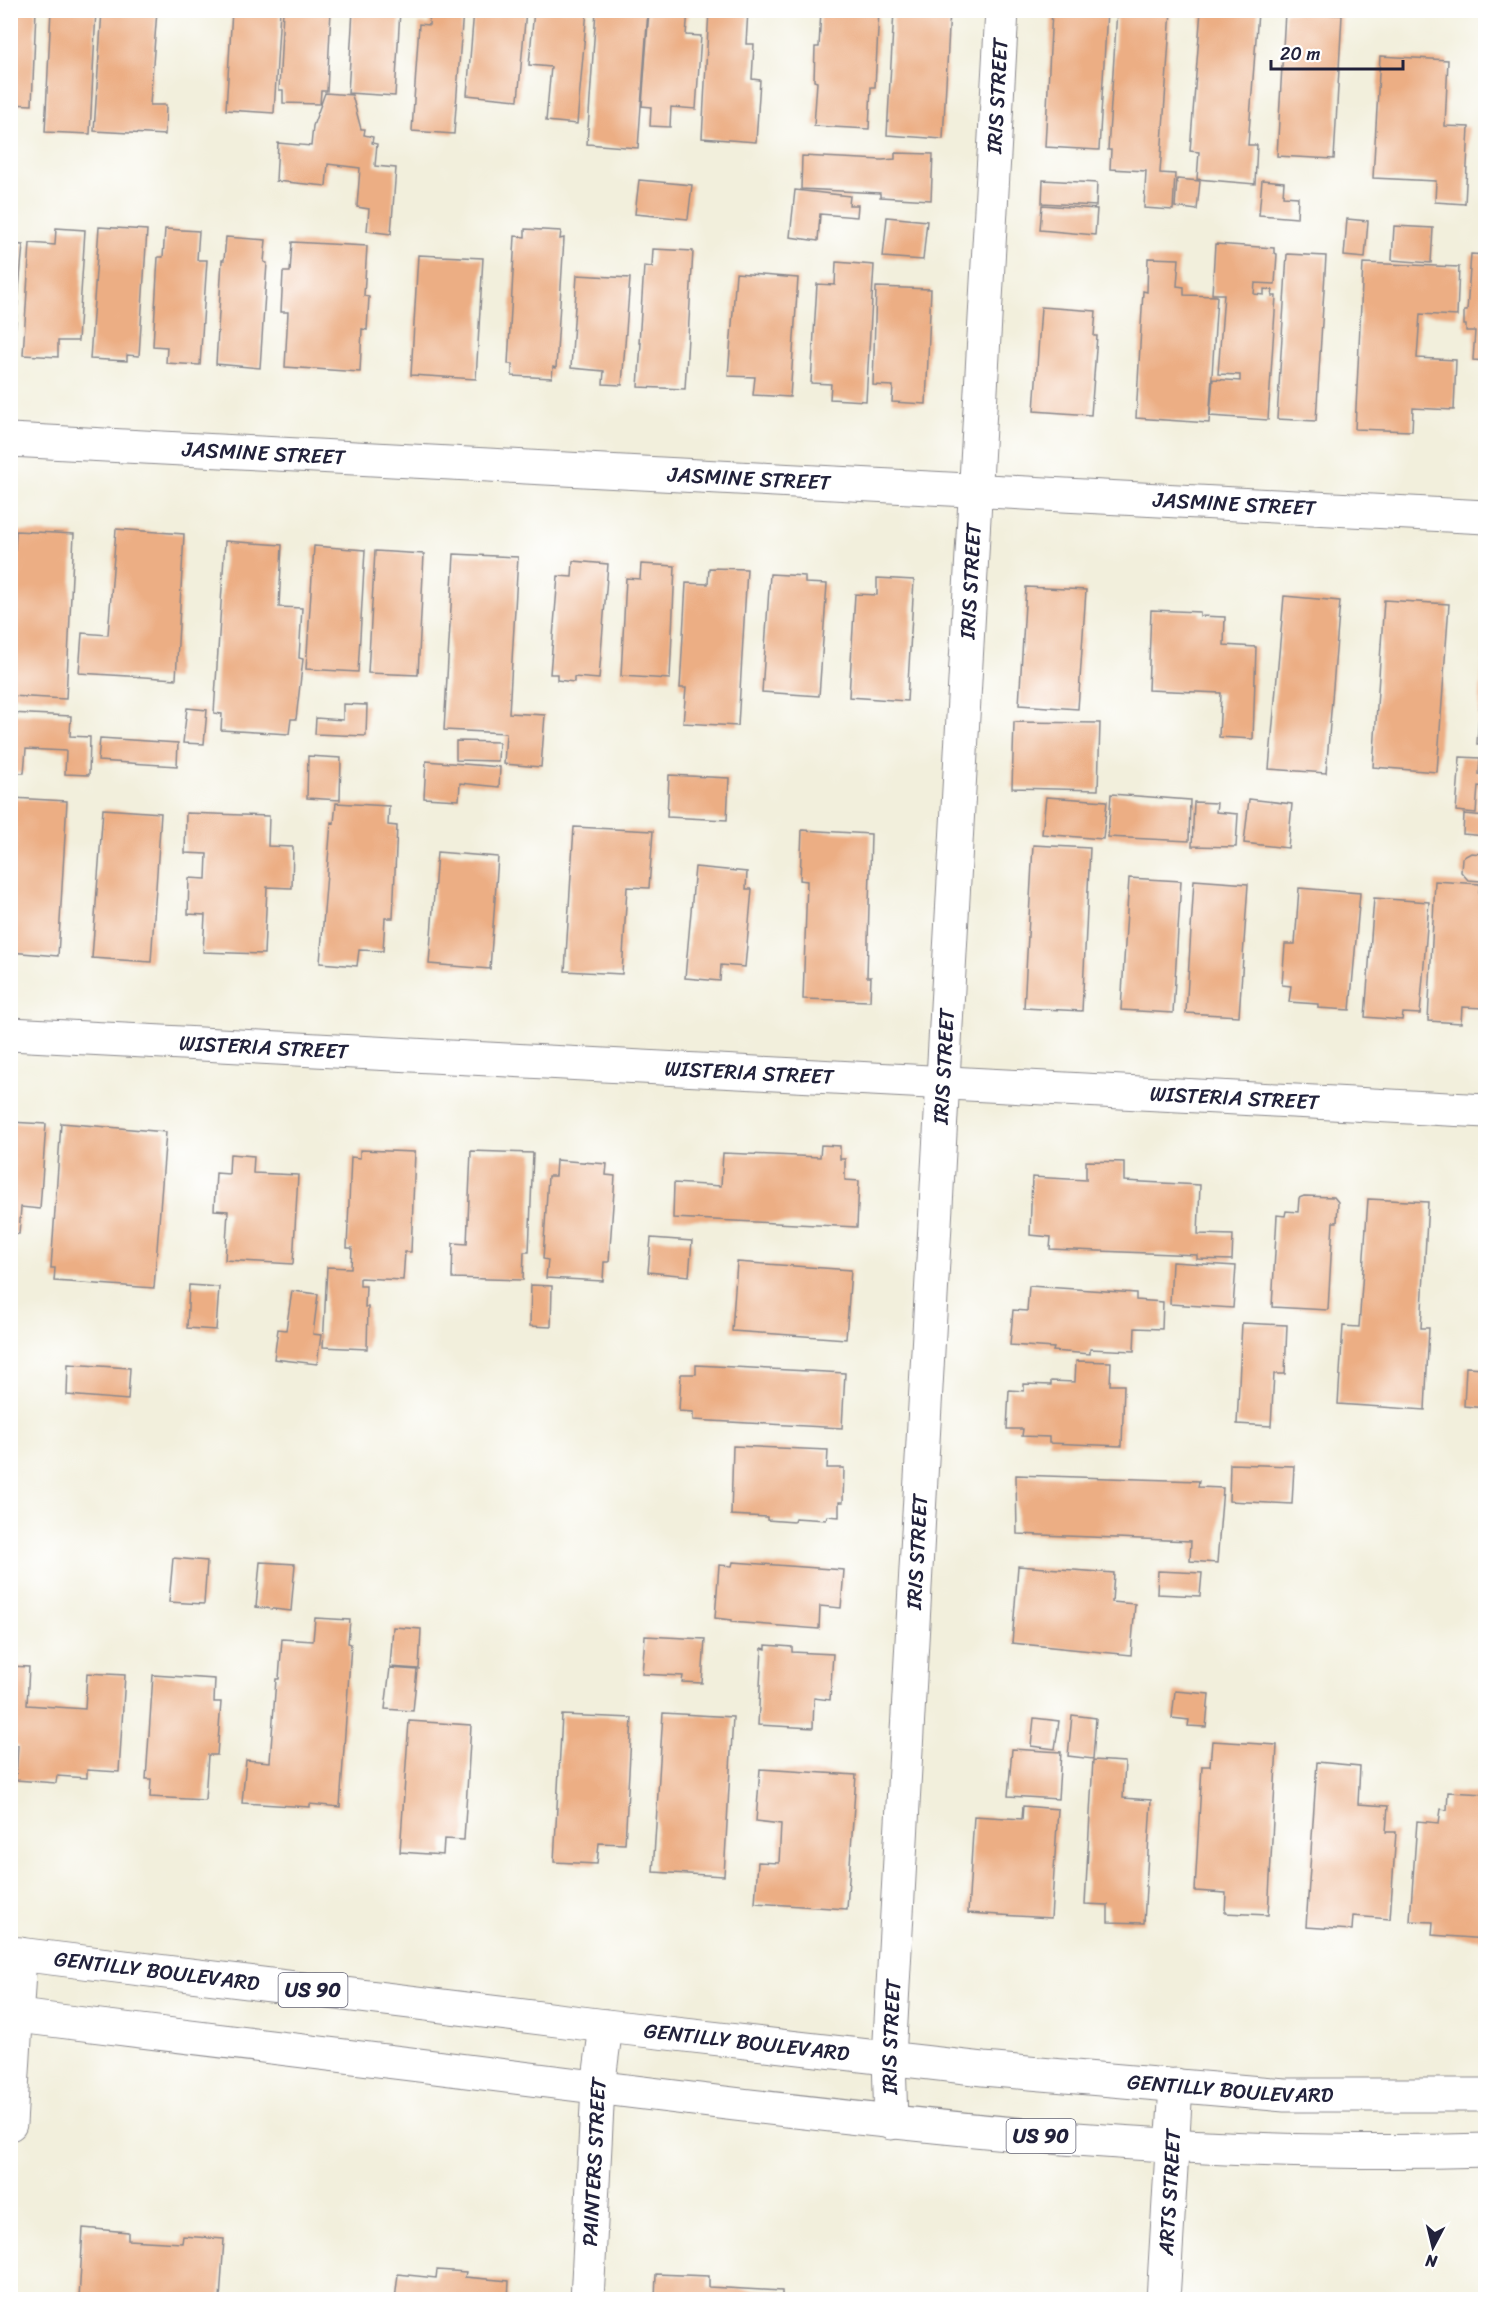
<svg xmlns="http://www.w3.org/2000/svg" width="1496" height="2310" viewBox="0 0 1496 2310" font-family="Sriracha,sans-serif">
  <style>
    .building { fill: #ecae84 }
    .lines { fill: none; stroke-linecap: round; stroke-linejoin: round }
    .minor-casing { stroke: #8a888c; stroke-width: 35 }
    .major-casing { stroke: #8a888c; stroke-width: 35 }
    .minor { stroke: #fff; stroke-width: 33 }
    .major { stroke: #fff; stroke-width: 33 }
    .labels { text-anchor: middle; dominant-baseline: central; stroke-width: 6; stroke-linejoin: round; paint-order: stroke }
    .shield { fill: #fff; stroke: #646476; stroke-width: 1.5 }
    .shield-label { font-size: 20px; font-weight: bold; fill: #22223b }
    .street-label { font-size: 21px; fill: #22223b; stroke: #fff }
  </style>
  <rect width="100%" height="100%" fill="#fff"/>
  <filter id="ink" filterUnits="userSpaceOnUse"><feTurbulence type="fractalNoise" baseFrequency=".0167" numOctaves="2"/><feDisplacementMap in="SourceGraphic" scale="12" xChannelSelector="R" yChannelSelector="G"/><feConvolveMatrix kernelMatrix="1 2 1 2 8 2 1 2 1" color-interpolation-filters="sRGB"/></filter>
  <filter id="wash" filterUnits="userSpaceOnUse"><feTurbulence type="fractalNoise" baseFrequency=".008" numOctaves="4" result="noise"/><feDisplacementMap in="SourceGraphic" scale="24" xChannelSelector="R" yChannelSelector="G"/><feGaussianBlur stdDeviation="1.35" result="paint"/><feColorMatrix in="noise" values="0 0 0 0 0 0 0 0 0 0 0 0 0 0 0 0 0 1.4 0 .05"/><feComposite in="paint" operator="in"/></filter>
  <g filter="url(#wash)">
    <rect width="100%" height="100%" fill="#f2efdc"/>
    <g id="blocks">
      <path class="building" d="M10,10H36L32,105L10,104Z
        M51,10H96L90,134L45,132Z
        M102,10H157L150,105H166L165,135L94,131Z
        M232,10H280L274,113L226,110Z
        M283,10H331L327,91H321L320,104L283,103V90H279Z
        M353,10H400L395,96L348,93Z
        M430,10H463L454,134L412,131L419,24L429,25Z
        M474,10H526L518,100L467,95Z
        M534,10H587L577,124L546,121L551,67L529,65Z
        M596,10H648L638,148L587,144Z
        M649,10H688L686,35L701,36L696,109L671,107L670,127L650,126L651,107L642,106Z
        M709,10H748L746,44H754L752,79L760,80L756,142L702,138Z
        M821,10H879L875,87H871L869,129L814,126L817,82L814,81L815,47H819Z
        M894,10H950L943,139L887,135Z
        M1052,10H1107L1099,150L1045,147Z
        M1117,10H1171L1160,173L1175,174L1173,210L1144,208L1146,171L1110,169L1111,150H1108Z
        M1201,10L1258,12L1248,145H1257L1255,184L1197,179L1199,152L1190,151Z
        M1285,12L1342,15L1334,159L1277,156Z
        M1380,56L1448,60L1445,126L1469,127L1465,204L1435,202L1436,181L1373,178Z
        M325,93L352,95L361,129H365L364,135L373,137L372,143L377,144L375,166L396,168L391,234L367,231L369,209L357,207L360,168L328,164L326,186L276,181L278,143L311,146L313,126Z
        M10,126H16V148L10,147Z
        M895,153L933,154L931,200L880,197V193L801,189L802,156L882,160L895,159Z
        M1177,179L1200,181L1197,210L1175,207Z
        M639,180L692,185L688,219L635,214Z
        M1043,180L1097,183L1096,206L1042,203Z
        M1262,180L1284,182L1283,196L1298,197L1297,218L1259,215Z
        M795,190L850,196L849,205H858L857,217L820,214L818,241L790,237Z
        M1042,205L1097,209L1095,235L1040,230Z
        M887,217L927,221L923,260L883,257Z
        M1347,219L1368,221L1365,258L1344,256Z
        M1394,226L1433,228L1431,263L1392,260Z
        M99,227L147,230L139,356L127,355V361L90,359Z
        M56,228L85,230L78,341H58V357L23,355L30,243L55,245Z
        M165,229L199,231L197,260H207L200,365L166,363L167,347L153,346L158,257H163Z
        M525,229L561,231L560,239L564,238L556,368L553,367L552,378L512,376V364H508L515,236L525,237Z
        M226,237L266,240L264,262L267,263L260,368L216,364L222,260H224Z
        M292,242L367,246L364,296L369,297L367,330L362,329L360,372L285,367L288,312H281L283,272H290Z
        M10,244L23,245L13,354H10Z
        M1215,244L1274,248V253L1277,254L1275,284L1255,283L1254,294L1264,295V289L1273,290L1272,296H1276L1268,420L1210,416L1213,379L1240,381V375L1218,374L1224,294H1212Z
        M653,249L693,251L685,389L638,387L641,343H639L644,266L652,267Z
        M1287,254L1326,256L1316,421L1277,419Z
        M1471,254L1486,255V361L1473,360L1475,331H1466V325H1464V311H1467Z
        M418,255L483,258L476,379L411,375Z
        M1148,258L1179,259L1177,286L1184,287V295L1217,296L1209,423L1136,418L1143,291L1147,292Z
        M836,262L874,265L866,401L830,399L831,384L811,383L817,284L835,285Z
        M1363,263L1459,267L1457,316L1420,314L1417,358L1456,360L1454,410L1413,408L1412,431L1355,429Z
        M736,273L798,278L790,397L753,395L755,377L728,376Z
        M577,275L630,278L622,385L603,384L604,371L571,368Z
        M876,287L931,289L926,404L892,402L893,386L873,385Z
        M1041,307L1096,311L1094,336H1097L1091,415L1034,411Z
        M116,529L184,534L176,679L79,673L82,633L108,635Z
        M16,531L74,534L66,699L11,696L10,648Z
        M225,541L282,545L279,607L302,608L299,658L303,659L296,719H291L289,734L221,730L222,714L214,713Z
        M314,546L365,550L358,672L306,669Z
        M375,551L424,554L418,675L368,673Z
        M454,554L518,557L509,713L545,715L541,767L504,764L506,733L444,730Z
        M573,561L608,564L599,679L574,677V682L557,680V674H550L558,576L572,577Z
        M641,564L675,566L670,679L621,676L626,578L640,579Z
        M709,568L747,569L738,726L683,723L686,688H680L686,583L708,584Z
        M770,574L805,576V583L827,584L819,696L762,692Z
        M877,578L914,580L907,701L849,697L855,594L877,595Z
        M1026,587L1086,590L1078,709L1019,705Z
        M1284,596L1340,601L1326,773L1269,769Z
        M1384,600L1449,604L1437,772L1373,767Z
        M1151,610L1200,612V616L1225,617L1224,645L1256,647L1253,739L1219,737L1221,693L1148,690Z
        M1484,638H1486V744H1477Z
        M343,704L367,705L366,736L315,734L316,718L343,720Z
        M187,708L207,710L204,744L183,743Z
        M10,713L71,716L70,736L90,737L89,775L65,774L66,751L26,749L24,773H10Z
        M1014,722L1100,723L1098,790L1012,788Z
        M100,738L178,743L177,766L98,761Z
        M456,741L499,742L498,761L456,760Z
        M308,756L341,758L340,800L307,798Z
        M1460,757L1480,758L1479,774L1486,775V787L1478,786L1476,813L1456,811Z
        M426,761L500,767L499,787L460,783L459,800L424,798Z
        M669,775L729,778L727,820L667,817Z
        M1111,794L1190,800L1189,841L1108,837Z
        M1046,797L1107,801L1103,839L1042,834Z
        M12,798L67,801L58,956L10,952Z
        M1249,799L1292,804L1288,848L1244,843Z
        M1194,802L1217,803L1216,812L1238,814L1236,847L1192,846Z
        M336,803L389,806L388,825L397,826L393,918H385L383,951L359,950L357,966L320,963L331,822L334,823Z
        M103,809L161,813L151,962L92,958Z
        M186,813L269,816L268,846L293,847L292,888L267,887L264,954L203,952L205,915L188,914L189,878L206,879L207,854L185,853Z
        M1464,814L1486,816V836L1463,834Z
        M574,827L653,831L649,888L627,887L622,974L565,971Z
        M802,830L871,834L867,977H871L870,1001L803,999L807,881L800,880Z
        M1033,845L1090,848L1082,1011L1024,1008Z
        M437,852L498,857L490,969L429,964Z
        M1471,853L1483,854L1486,857V877L1481,881L1468,880L1461,872L1462,858Z
        M695,867L747,872L746,889H752L745,967L721,965L720,981L685,978Z
        M1129,878L1181,881L1173,1013L1121,1010Z
        M1194,880L1248,884L1239,1016L1186,1013Z
        M1435,881L1480,884L1479,892H1486L1484,1008L1462,1007L1461,1023L1428,1021Z
        M1299,888L1360,893L1350,1010L1318,1008V1004L1289,1002L1291,986L1282,985L1285,944H1295Z
        M1374,898L1429,902L1420,1014L1403,1013L1402,1020L1365,1017Z
        M10,1122L46,1124L40,1209L21,1207L19,1234L10,1233Z
        M61,1123L166,1132L154,1288L54,1281L55,1268H51Z
        M821,1145L840,1146V1159H845V1180L859,1181L857,1227L673,1218L674,1183L721,1186L723,1153L820,1157Z
        M360,1150L415,1152L411,1252H405L403,1280L360,1278V1286H366L365,1307H368L367,1349L323,1347L327,1267L351,1268L352,1248H347L351,1157L360,1158Z
        M471,1151L533,1153L529,1252H524L523,1280L452,1278L453,1243L467,1244Z
        M230,1154L254,1156L253,1173L298,1175L293,1264L225,1260L228,1211L214,1210L216,1173L229,1174Z
        M556,1160L607,1164L606,1175L615,1176L609,1262H604L603,1281L546,1278L548,1260L543,1259L548,1176H555Z
        M1086,1161L1124,1162V1181L1200,1185L1198,1234L1233,1235L1232,1260L1197,1259V1255L1050,1249L1051,1237L1030,1235L1032,1177L1086,1180Z
        M1304,1196L1334,1197L1338,1202L1337,1222H1333L1328,1310L1272,1307L1277,1215L1285,1216L1286,1211L1298,1212L1299,1198Z
        M1368,1199L1428,1202L1421,1328H1429L1425,1410L1338,1404L1343,1326L1359,1327Z
        M651,1238L692,1241L689,1276L648,1272Z
        M737,1262L851,1270L846,1339L732,1331Z
        M1172,1262L1236,1266L1233,1308L1170,1304Z
        M189,1285L219,1287L216,1330L187,1328Z
        M531,1285L552,1286L551,1327L530,1326Z
        M1029,1286L1136,1293V1300L1163,1302L1162,1329L1135,1328L1134,1351L1090,1349V1354L1053,1351L1054,1348L1010,1345L1013,1310L1027,1311Z
        M292,1291L318,1294L313,1334L321,1335L317,1364L274,1359L278,1329L286,1330Z
        M1242,1323L1287,1325L1285,1374H1274L1271,1426L1237,1424Z
        M1076,1361L1111,1362L1110,1385H1124L1122,1446L1049,1443V1437L1022,1436L1023,1429H1007L1009,1390L1024,1391V1384L1051,1385V1381L1075,1382Z
        M68,1364L130,1368L128,1400L67,1395Z
        M696,1365L845,1373L842,1428L693,1420V1412L679,1411L681,1374H696Z
        M1466,1367L1486,1368V1408L1464,1406Z
        M733,1446L828,1450L827,1468H844L843,1502H839V1517L827,1516L826,1520L795,1518L794,1522L767,1520V1517L731,1515Z
        M1230,1464L1294,1466L1292,1504L1229,1501Z
        M1016,1475L1199,1481L1198,1487L1223,1488L1217,1563L1190,1561L1191,1541L1017,1534Z
        M173,1558L207,1561L204,1604L169,1602Z
        M260,1562L295,1564L291,1611L256,1607Z
        M733,1562L844,1570L841,1608L820,1606L819,1629L731,1622V1620L715,1618L719,1565L732,1566Z
        M1018,1566L1114,1573L1112,1602L1135,1604L1131,1655L1012,1643Z
        M1158,1571L1202,1573L1200,1596L1157,1594Z
        M315,1618L350,1620L348,1643L351,1644L340,1807L310,1804V1807L242,1803L246,1760L270,1762L276,1679H279L282,1639L313,1641Z
        M393,1627L421,1629L419,1669L390,1667Z
        M645,1636L705,1639L702,1683L682,1682L683,1676L642,1674Z
        M766,1645L792,1647V1652L833,1654L830,1700L814,1698L813,1728L758,1725L762,1648L766,1649Z
        M10,1666L29,1667L27,1705L85,1709L87,1673L125,1675L119,1772L87,1770V1778L57,1776L56,1783L16,1780L18,1745H10Z
        M390,1668L417,1670L413,1711L385,1709Z
        M153,1675L215,1679L214,1702H221L217,1755H208L205,1800L150,1797L151,1779H146Z
        M1175,1691L1209,1694L1206,1727L1188,1726L1189,1720L1172,1718Z
        M663,1713L733,1717L724,1876L653,1872Z
        M562,1715L632,1718L625,1844L599,1843L597,1864L554,1862Z
        M1072,1715L1096,1718L1093,1759L1068,1756Z
        M1034,1718L1059,1721L1055,1749L1031,1746Z
        M409,1721L471,1725L464,1840L444,1839L443,1855L400,1852Z
        M1212,1741L1277,1745L1268,1915L1225,1913L1226,1893L1195,1891L1202,1766H1210Z
        M1012,1749L1061,1752L1058,1799L1008,1796Z
        M1093,1760L1125,1762L1123,1798L1151,1800L1144,1923L1108,1922V1905L1085,1904Z
        M1317,1762L1360,1766L1358,1804L1388,1806L1386,1832H1396L1390,1919L1353,1916L1352,1930L1306,1927Z
        M760,1769L856,1775L847,1909L755,1903L758,1862L779,1863L781,1824L756,1821Z
        M1448,1792L1486,1794V1939L1432,1935L1433,1922L1410,1921L1417,1821L1439,1823L1441,1809L1447,1810Z
        M1023,1806L1058,1809L1051,1918L968,1913L974,1816L1022,1819Z
        M83,2228L128,2232V2240L182,2243L183,2236L224,2239L220,2300H79Z
        M437,2270L466,2272L465,2277L509,2281L508,2300H395L398,2274L436,2278Z
        M656,2274L709,2276V2287L782,2291V2300H655Z"/>
    </g>
  </g>
  <g filter="url(#ink)">
    <use href="#blocks" fill-opacity="0" stroke="#8a888c" stroke-width="1.5"/>
    <g class="lines">
      <g class="minor-casing">
        <g id="minor">
          <path id="s1" d="M10,440L1486,517"/>
          <path id="s2" d="M10,1034L1486,1111"/>
          <path id="s3" d="M891,2123L889,2058L1002,10"/>
          <path d="M10,2124L20,1954"/>
          <path id="s4" d="M587,2300L598,2087L606,2026"/>
          <path id="s5" d="M1163,2300L1176,2085"/>
        </g>
      </g>
      <g class="major-casing">
        <g id="major">
          <path id="s6" d="M10,1953L606,2026L983,2069L1285,2095H1486"/>
          <path d="M10,2015C232,2041 454,2070 676,2097C945,2130 1214,2159 1486,2150"/>
        </g>
      </g>
      <use href="#minor" class="minor"/>
      <use href="#major" class="major"/>
    </g>
  </g>
  <g class="labels">
    <g class="shield">
      <rect x="278.5" y="1973" width="69" height="34" rx="4.5"/>
      <rect x="1006.5" y="2119" width="69" height="34" rx="4.5"/>
    </g>
    <g class="shield-label">
      <text x="313" y="1990">US 90</text>
      <text x="1041" y="2136">US 90</text>
    </g>
    <g class="street-label">
      <text stroke="none"><textPath href="#s3" startOffset="2030">IRIS STREET</textPath></text>
      <text stroke="none"><textPath href="#s1" startOffset="254">JASMINE STREET</textPath></text>
      <text stroke="none"><textPath href="#s1" startOffset="740">JASMINE STREET</textPath></text>
      <text stroke="none"><textPath href="#s1" startOffset="1226">JASMINE STREET</textPath></text>
      <text stroke="none"><textPath href="#s3" startOffset="1544">IRIS STREET</textPath></text>
      <text stroke="none"><textPath href="#s2" startOffset="254">WISTERIA STREET</textPath></text>
      <text stroke="none"><textPath href="#s3" startOffset="1058">IRIS STREET</textPath></text>
      <text stroke="none"><textPath href="#s2" startOffset="740">WISTERIA STREET</textPath></text>
      <text stroke="none"><textPath href="#s2" startOffset="1226">WISTERIA STREET</textPath></text>
      <text stroke="none"><textPath href="#s3" startOffset="572">IRIS STREET</textPath></text>
      <text stroke="none"><textPath href="#s6" startOffset="148">GENTILLY BOULEVARD</textPath></text>
      <text stroke="none"><textPath href="#s3" startOffset="86">IRIS STREET</textPath></text>
      <text stroke="none"><textPath href="#s6" startOffset="742">GENTILLY BOULEVARD</textPath></text>
      <text stroke="none"><textPath href="#s6" startOffset="1228">GENTILLY BOULEVARD</textPath></text>
      <text stroke="none"><textPath href="#s4" startOffset="138">PAINTERS STREET</textPath></text>
      <text stroke="none"><textPath href="#s5" startOffset="108">ARTS STREET</textPath></text>
    </g>
  </g>
  <rect width="1496" height="2310" fill="none" stroke="#fff" stroke-width="36"/>
  <g transform="translate(1433 2247) rotate(187)" stroke="#ffffff" stroke-width="4.5" paint-order="stroke">
  <path d="M0-4.5L10 22L0 15L-10 22Z" fill="#22223b"/>
  <text y="-9" font-size="16" font-weight="bold" text-anchor="middle" fill="#22223b">N</text>
  </g>
  <path d="M1271 60v9h132v-9" fill="none" stroke="#22223b" stroke-width="3"/>
  <text x="1280" y="60" font-size="18" fill="#22223b" stroke="#ffffff" stroke-width="4.5" paint-order="stroke">20 m</text>
</svg>
